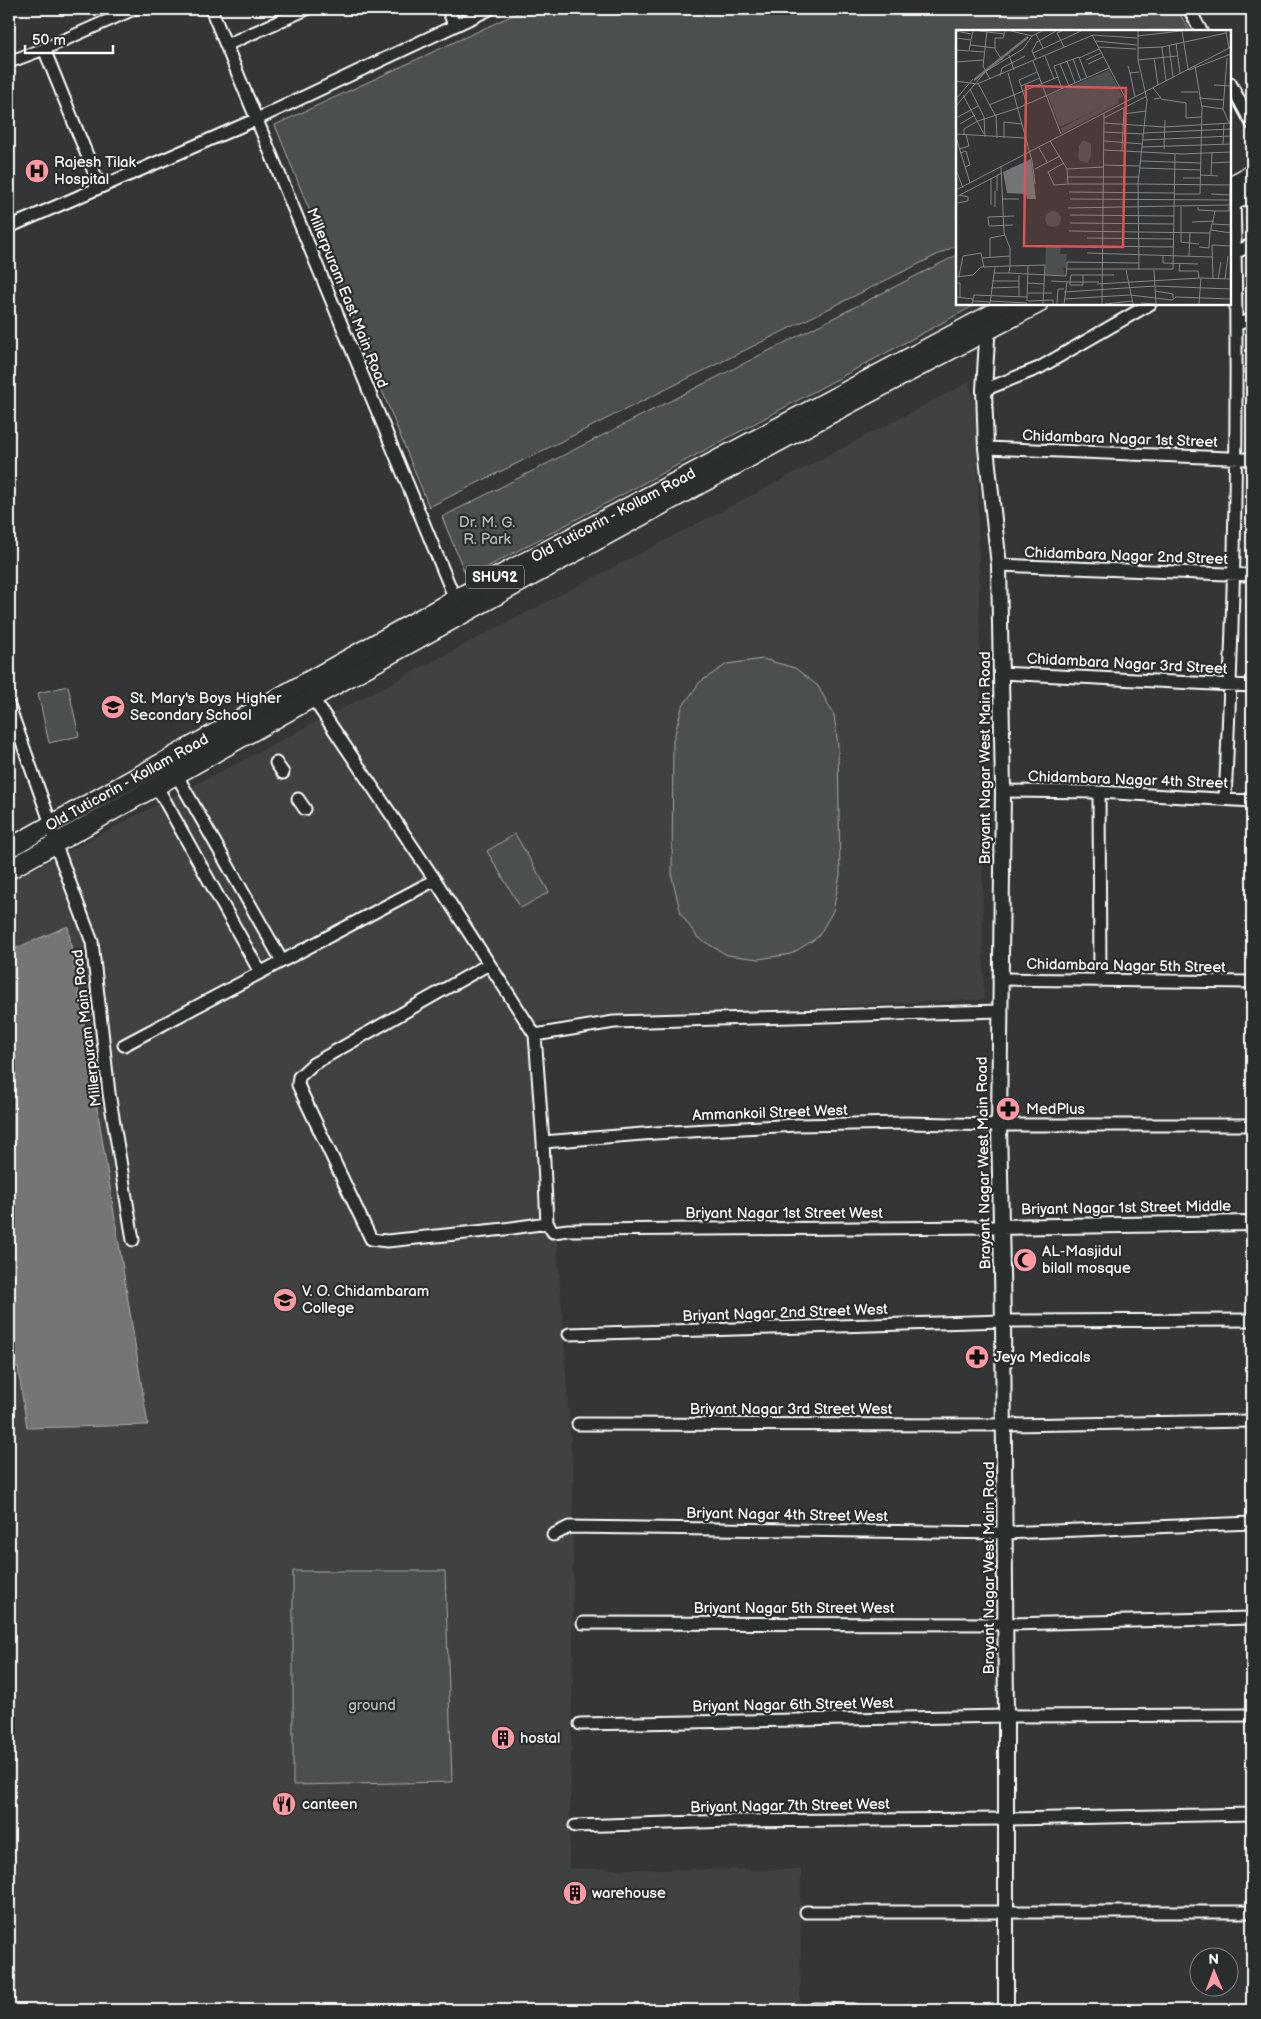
<svg xmlns="http://www.w3.org/2000/svg" width="1261" height="2019" viewBox="0 0 1261 2019" font-family="'Balsamiq Sans',sans-serif">
  <style>
    .built { fill: #404243 }
    .green { fill: #4c4f50; stroke: #a6a7a8 }
    .water { fill: #737576; stroke: #abacad }
    .lines { fill: none; stroke-linecap: round; stroke-linejoin: round }
    .minor-casing { stroke: #fff; stroke-width: 15 }
    .tertiary-casing { stroke: #fff; stroke-width: 18 }
    .primary-casing { stroke: #fff; stroke-width: 21 }
    .minor { stroke: #2a2d2e; stroke-width: 11 }
    .tertiary { stroke: #2a2d2e; stroke-width: 14 }
    .primary { stroke: #2a2d2e; stroke-width: 18 }
    .labels { text-anchor: middle; dominant-baseline: central; stroke-width: 4.5; stroke-linejoin: round; paint-order: stroke }
    .shield { fill: #2a2d2e; stroke: #bfc0c0; stroke-width: 1 }
    .shield-label { font-size: 14px; font-weight: bold; fill: #fff }
    .poi-label { font-size: 15px; fill: #fff; stroke: #2a2d2e; text-anchor: start }
    .street-label { font-size: 15px; fill: #fff; stroke: #2a2d2e }
    .park-label { font-size: 15px; fill: #b7b9b9; stroke: #2a2d2e }
    .inset-river { fill: none; stroke: #737576; stroke-width: 2.5 }
    .inset-road { fill: none; stroke: #858686; stroke-width: 1 }
    .view { fill: #de5353; fill-opacity: 0.15; stroke: #de5353; stroke-width: 2.5 }
    .inset-edge { fill: none; stroke: #fff; stroke-width: 2.5 }
  </style>
  <rect width="100%" height="100%" fill="#333536"/>
  <filter id="ink" filterUnits="userSpaceOnUse"><feTurbulence type="fractalNoise" baseFrequency=".02" numOctaves="2"/><feDisplacementMap in="SourceGraphic" scale="10" xChannelSelector="R" yChannelSelector="G"/><feConvolveMatrix kernelMatrix="1 2 1 2 8 2 1 2 1" color-interpolation-filters="sRGB"/></filter>
  <g filter="url(#ink)">
    <path class="built" d="M969,382L977,414L984,999L529,1022L549,1124L573,1476V1647L569,1869L801,1870L800,2010H9V882Z"/>
    <path class="green" d="M526,9H1177L1190,31H957V245L429,507L275,125Z
      M957,255V304H977L467,578L442,517Z
      M763,659L795,668L818,686L834,715L838,745L840,875L833,911L818,937L791,954L759,959L727,955L698,938L681,914L672,877L673,741L682,707L700,682L727,664Z
      M68,686L79,736L49,743L38,693Z
      M515,834L549,892L521,908L487,851Z
      M293,1571H445L452,1782L293,1785Z"/>
    <path class="water" d="M68,926L148,1425L27,1428L18,1367L9,1366V951Z"/>
    <g class="lines">
      <g class="minor-casing">
        <path id="minor" d="M211,9L455,599
          M448,9L454,25
          M1189,9L1201,31
          M226,45L307,9
          M44,49L100,187
          M9,62L44,49L134,9
          M1230,83L1252,124
          M9,227L257,119L490,9
          M1230,256L1252,244
          M1236,324L1252,320
          M984,390L1039,368L1150,304
          M986,448L1252,459
          M999,565L1252,575
          M1001,673L1252,686
          M310,694L435,880L535,1035L543,1142L547,1223L553,1232L568,1230L1000,1227
          M9,706L51,824L55,843L92,942L109,1093L133,1240
          M276,763L283,773
          M176,774L282,961
          M156,785L260,972
          M1003,791L1099,792L1252,801
          M1099,792L1100,981
          M298,799L305,809
          M1225,799C1235,598 1239,397 1234,196
          M489,964L313,1064L299,1077L298,1085L371,1239L387,1241L505,1229L547,1223
          M999,979L1252,982
          M535,1035L614,1022L1000,1011
          M124,1045L435,880
          M543,1142L655,1133L797,1125L907,1123L999,1125H1252
          M569,1334L1003,1321L1252,1320
          M578,1424L1004,1425L1252,1421
          M553,1535L569,1527L1004,1533L1252,1523
          M583,1623L1005,1624L1252,1618
          M580,1724L1006,1716L1252,1715
          M575,1826L731,1821L1006,1819L1252,1814
          M806,1912H1252
          M814,2009L853,2010"/>
      </g>
      <g class="tertiary-casing">
        <path id="tertiary" d="M988,322L984,390L986,448L999,565L1003,791L999,1125L1003,1321L1006,1716V2010
          M1000,1227L1252,1223"/>
      </g>
      <g class="primary-casing">
        <g id="primary">
          <path d="M1230,186L1252,174"/>
          <path d="M1230,203L1252,191"/>
          <path id="s1" d="M9,848L455,599L1010,304"/>
          <path d="M9,870C349,675 691,486 1038,304"/>
        </g>
      </g>
      <use href="#minor" class="minor"/>
      <use href="#tertiary" class="tertiary"/>
      <use href="#primary" class="primary"/>
    </g>
  </g>
  <defs>
    <g id="hospital-disc" transform="scale(1.25)"><circle r="9.5" fill="#ff9aa2" stroke="#2a2d2e"/><path d="M-5-5h3v3.5h4V-5h3V5h-3V1.5h-4V5h-3Z" fill="#111"/></g>
    <g id="school-disc" transform="scale(1.25)"><circle r="9.5" fill="#ff9aa2" stroke="#2a2d2e"/><path d="M0-5L7-2L0 1L-7-2ZM-4 1L0 2.5L4 1V4Q0 6-4 4Z" fill="#111"/></g>
    <g id="pharmacy-disc" transform="scale(1.25)"><circle r="9.5" fill="#ff9aa2" stroke="#2a2d2e"/><path d="M-2-6h4v4h4v4h-4v4h-4v-4h-4v-4h4Z" fill="#111"/></g>
    <g id="mosque-disc" transform="scale(1.25)"><circle r="9.5" fill="#ff9aa2" stroke="#2a2d2e"/><path d="M3.5-4.9A6 6 0 1 0 3.5 4.9A5 5 0 1 1 3.5-4.9Z" fill="#111"/></g>
    <g id="university-disc" transform="scale(1.25)"><circle r="9.5" fill="#ff9aa2" stroke="#2a2d2e"/><path d="M0-5L7-2L0 1L-7-2ZM-4 1L0 2.5L4 1V4Q0 6-4 4Z" fill="#111"/></g>
    <g id="building-disc" transform="scale(1.25)"><circle r="9.5" fill="#ff9aa2" stroke="#2a2d2e"/><path d="M-4-6H4V6H1V3H-1V6H-4ZM-2.5-4.3h1.7v1.8h-1.7ZM.8-4.3h1.7v1.8H.8ZM-2.5-1h1.7V.8h-1.7ZM.8-1h1.7V.8H.8Z" fill="#111"/></g>
    <g id="restaurant-disc" transform="scale(1.25)"><circle r="9.5" fill="#ff9aa2" stroke="#2a2d2e"/><path d="M-5-6h1v4h1v-4h1v4h1v-4h1v5L-1.5 .5V6h-2V.5L-5-1ZM5-6V6H3V1.5H1.5Q1.5-4 5-6Z" fill="#111"/></g>
  </defs>
  <g fill-rule="evenodd">
    <use href="#hospital-disc" x="37" y="171"/>
    <use href="#school-disc" x="113" y="707"/>
    <use href="#pharmacy-disc" x="1008" y="1109"/>
    <use href="#mosque-disc" x="1025" y="1260"/>
    <use href="#university-disc" x="285" y="1300"/>
    <use href="#pharmacy-disc" x="977" y="1357"/>
    <use href="#building-disc" x="503" y="1738"/>
    <use href="#restaurant-disc" x="284" y="1804"/>
    <use href="#building-disc" x="575" y="1893"/>
  </g>
  <g class="labels">
    <rect class="shield" x="466" y="565.5" width="58" height="23" rx="4"/>
    <g class="shield-label">
      <text x="495" y="577">SHU92</text>
    </g>
    <g class="poi-label">
      <text x="54" y="162">Rajesh Tilak<tspan x="54" dy="17">Hospital</tspan></text>
      <text x="130" y="698">St. Mary's Boys Higher<tspan x="130" dy="17">Secondary School</tspan></text>
      <text x="1026" y="1109">MedPlus</text>
      <text x="1042" y="1251">AL-Masjidul<tspan x="1042" dy="17">bilall mosque</tspan></text>
      <text x="302" y="1291">V. O. Chidambaram<tspan x="302" dy="17">College</tspan></text>
      <text x="994" y="1357">Jeya Medicals</text>
      <text x="520" y="1738">hostal</text>
      <text x="302" y="1804">canteen</text>
      <text x="592" y="1893">warehouse</text>
    </g>
    <g class="street-label">
      <text transform="translate(347 298) rotate(68)">Millerpuram East Main Road</text>
      <text transform="translate(1120 439) rotate(2)">Chidambara Nagar 1st Street</text>
      <text stroke="none"><textPath href="#s1" startOffset="690">Old Tuticorin - Kollam Road</textPath></text>
      <text transform="translate(1126 556) rotate(2)">Chidambara Nagar 2nd Street</text>
      <text transform="translate(1127 664) rotate(3)">Chidambara Nagar 3rd Street</text>
      <text transform="translate(985 758) rotate(-90)">Brayant Nagar West Main Road</text>
      <text transform="translate(1128 780) rotate(2)">Chidambara Nagar 4th Street</text>
      <text stroke="none"><textPath href="#s1" startOffset="135">Old Tuticorin - Kollam Road</textPath></text>
      <text transform="translate(1126 966) rotate(1)">Chidambara Nagar 5th Street</text>
      <text transform="translate(87 1028) rotate(-97)">Millerpuram Main Road</text>
      <text transform="translate(770 1113) rotate(-2)">Ammankoil Street West</text>
      <text transform="translate(984 1163) rotate(-91)">Brayant Nagar West Main Road</text>
      <text transform="translate(1126 1208) rotate(-1)">Briyant Nagar 1st Street Middle</text>
      <text x="784" y="1213">Briyant Nagar 1st Street West</text>
      <text transform="translate(785 1313) rotate(-2)">Briyant Nagar 2nd Street West</text>
      <text x="791" y="1409">Briyant Nagar 3rd Street West</text>
      <text transform="translate(787 1515) rotate(1)">Briyant Nagar 4th Street West</text>
      <text transform="translate(989 1568) rotate(-90)">Brayant Nagar West Main Road</text>
      <text x="794" y="1608">Briyant Nagar 5th Street West</text>
      <text transform="translate(793 1705) rotate(-1)">Briyant Nagar 6th Street West</text>
      <text transform="translate(790 1806) rotate(-1)">Briyant Nagar 7th Street West</text>
    </g>
    <g class="park-label">
      <text x="487" y="522">Dr. M. G.<tspan x="487" dy="17">R. Park</tspan></text>
      <text x="372" y="1705">ground</text>
    </g>
  </g>
  <g transform="translate(956 30)">
    <rect width="275" height="275" fill="#333536"/>
    <path d="M153,40L167,67L162,69L163,73L106,103L105,98L147,77L104,97L92,66ZM127,110L135,114V126L132,133L124,131L122,126L123,116ZM89 189a8 8 0 1 1 16 0a8 8 0 1 1-16 0ZM90,216H105L104,224H111L110,238H107L109,245H89Z" fill="#4c4f50"/>
    <path d="M75,129L80,169H71L70,164L51,163L47,142Z" fill="#737576"/>
    <path class="inset-river" d="M18,50L72,7"/>
    <path class="inset-road" d="M0,1L15,4M24,1L48,4M31,1L27,36L34,49M55,1L76,6M106,1L101,3L108,17M182,1V30L191,70L182,154L275,155M226,1L232,39M270,1L273,18M80,4L87,18M136,5L171,71M181,6L225,1M0,8L15,10M140,11L181,15M220,13L224,43M14,15L39,18M213,15L217,47M143,17L180,19M206,17L210,51M182,18L206,17L270,3M0,20L28,22M13,20L17,1M77,23L125,1M53,25L58,40M89,26L98,49M123,28L143,19M198,28L202,55M271,28L267,79L273,93M117,29L125,51M46,30L39,19V8H47L49,1M80,30L76,21L81,12L100,1M130,30L145,23M182,30L221,26M77,31L105,104M111,31L119,53M0,32L28,30M104,34L113,56M132,34L147,27M172,36L174,43L183,42M233,40L275,24M52,43L76,131L79,154M174,43L179,67M44,46L46,38L69,26M0,51L21,54L137,5L181,8M22,53L39,85M258,55L275,56M65,56L84,48M197,58L205,68L198,69M14,59L28,87L29,107M106,59L98,36L123,27L131,48M225,62H242M7,65L15,80L22,76M243,68L268,70M0,69L17,49M205,69L230,73V88L245,87M71,74L63,50L81,42M33,75L102,47M0,76L30,41L67,19L76,6L86,1M246,76L267,79M40,84L41,108M167,84L190,81M0,88L15,80L28,104M148,88L191,66M148,93L208,97L275,93M4,94L19,85M148,102L187,104M188,103L275,99M0,104L69,108M8,104V99L22,91L62,78L153,38M0,107L14,153M48,108V92L66,94M187,110L275,106M94,111L111,139L112,154H182L183,240M148,111L187,114M267,114L268,93M186,117L275,114M83,118L91,132M3,119L13,116L10,105M208,119L209,90M148,120L225,124L275,122M166,121L168,78M4,123L10,121L14,135L9,137M185,131L245,133M108,133L92,142L98,155L112,154M255,133L274,132M148,135L184,136M184,138L245,140M79,139L104,126M111,139L148,137M0,140L7,158M245,145L262,146M255,145L256,122M41,146V161M112,147H183M227,148H245M0,160L275,17M39,161V177M113,162L218,163M218,164H244L246,78L239,36M255,164L274,165M0,167L46,143M47,169H63M114,169L273,170M2,173L12,171V167L4,165M35,175V148M225,177V212L243,214M242,177V180L259,181M112,178L273,175M114,185L218,186M236,192L258,191M114,193L218,194M257,194L275,195M57,195L33,196L32,187L58,186M255,200L275,203M113,201L254,203L259,181H273L275,134M131,208L218,209M256,215L257,248M256,215L275,216M132,216L218,217M243,217L253,218L254,203M131,223L256,227M207,225V233L242,234M233,226L234,202M34,227V208L49,205M26,228L54,226M224,233L223,241H242L243,248M111,239H217L219,124M170,240L177,274M198,240L200,274M38,243H53L54,236L89,235L87,274M53,243L110,246L111,232L183,233M63,245V266M127,245V255H114V252H143M3,246L7,226L25,223L28,237M0,247L17,245L25,237L54,236V218L48,203L45,136M262,249L265,232M269,249L272,226M36,251H63M95,251L114,252L115,245H158M0,253H4V267M72,253L88,254M141,254L245,248M35,258L63,257M199,261L217,264V268M108,262L199,256L275,259M72,263H96M0,267L17,269M108,269L174,265L216,270L220,267L275,269M17,271L34,272M34,271L71,273M71,271L72,235M72,271L97,270V274M185,273L200,274M16,274L18,265L71,267M34,274L39,237M101,274L102,259H108M108,274L111,252M146,274L148,83M149,274L176,271M243,274L245,248L275,249"/>
    <path class="view" d="M70,56L170,58L167,217L68,216Z"/>
    <rect width="275" height="275" class="inset-edge"/>
  </g>
  <rect width="1261" height="2019" fill="none" stroke="#2a2d2e" stroke-width="30"/>
  <rect x="15" y="15" width="1231" height="1989" fill="none" stroke="#fff" stroke-width="2" filter="url(#ink)"/>
  <g transform="translate(1214 1972) rotate(359)"><circle r="24" fill="#2a2d2e" stroke="#7f8182"/>
  <path d="M0-4L9 19L0 12L-9 19Z" fill="#ff9aa2"/>
  <text y="-8" font-size="14" font-weight="bold" text-anchor="middle" fill="#ffffff">N</text>
  </g>
  <path d="M25 45v8h88v-8" fill="none" stroke="#ffffff" stroke-width="2.5"/>
  <text x="32" y="45" font-size="15" fill="#ffffff" stroke="#2a2d2e" stroke-width="4" paint-order="stroke">50 m</text>
</svg>
